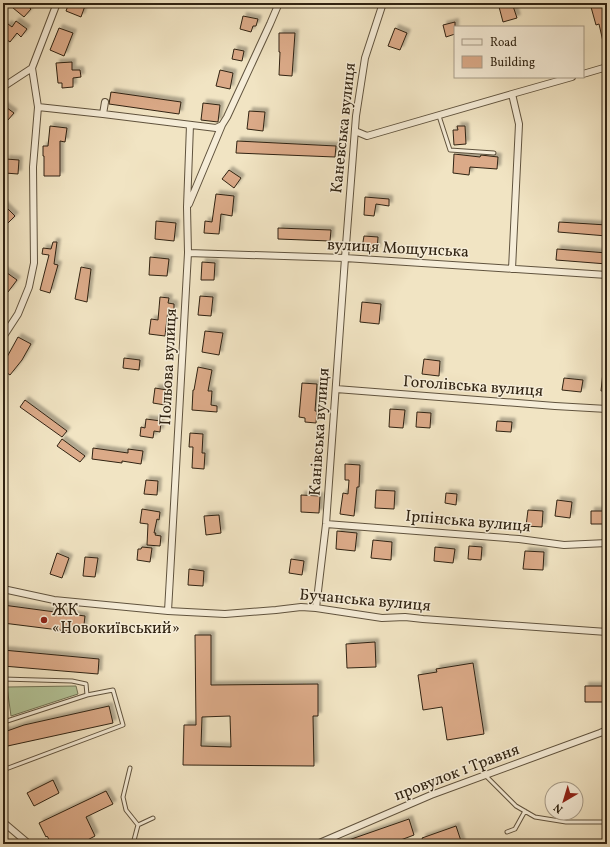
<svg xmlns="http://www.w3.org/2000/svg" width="610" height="847" viewBox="0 0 610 847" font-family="Vollkorn,serif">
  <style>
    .green { fill: #b4c599; stroke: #727456 }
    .building { fill: #dbaa88; stroke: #302312; fill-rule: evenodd; filter: url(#shadow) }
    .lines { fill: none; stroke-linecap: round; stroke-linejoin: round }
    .service-casing { stroke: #60533e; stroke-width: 5 }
    .minor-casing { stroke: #60533e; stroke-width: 8 }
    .service { stroke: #f6edd8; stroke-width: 3 }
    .minor { stroke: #f6edd8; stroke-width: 6 }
    .poi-dot { fill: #8f2418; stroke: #f6edd8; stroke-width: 1.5 }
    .labels { text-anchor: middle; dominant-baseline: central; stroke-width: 3; stroke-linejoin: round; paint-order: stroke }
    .street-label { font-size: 16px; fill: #302312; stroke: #f6edd8 }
    .poi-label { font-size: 16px; fill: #302312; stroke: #f6edd8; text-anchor: start }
  </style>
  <defs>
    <filter id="shadow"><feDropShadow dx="3.5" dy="-3.5" stdDeviation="1" flood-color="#0004"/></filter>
  </defs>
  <rect width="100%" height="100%" fill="#f1e4c3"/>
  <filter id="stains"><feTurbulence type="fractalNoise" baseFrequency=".005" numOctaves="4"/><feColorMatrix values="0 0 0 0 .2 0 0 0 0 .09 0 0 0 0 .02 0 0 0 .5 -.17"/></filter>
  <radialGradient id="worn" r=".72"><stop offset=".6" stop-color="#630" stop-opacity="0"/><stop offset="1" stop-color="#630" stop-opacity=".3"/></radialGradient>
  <path class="green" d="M76,686L78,694L11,716L7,687Z"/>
  <path class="building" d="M7,3H24L31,9L24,17Z
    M69,3H86L81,17L66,11Z
    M498,3H512L517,18L503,22Z
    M605,3H607V46H604L599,24L596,25L591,7Z
    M243,16L258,19L256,26H253L251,32L240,29Z
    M16,21L27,29L21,37L17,33L10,42L3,37V30L8,24L12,27Z
    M455,22V34L446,37L443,25Z
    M59,28L73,33L64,56L50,50Z
    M395,28L407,33L400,50L388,46Z
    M279,33H295L292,76L279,75L280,52H279Z
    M234,49L244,51L242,61L232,59Z
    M72,62V70H80L81,77L73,78V87L62,88V83H58L56,63Z
    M220,70L233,73L230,89L216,86Z
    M111,92L181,102L179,114L109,104Z
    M203,103L220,105L218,122L201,120Z
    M3,105L14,113L8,120L3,117Z
    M249,111L265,112L263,131L247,129Z
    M50,126L67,128L65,142L60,141V176H44V156H43V146H48Z
    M457,126H465L466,144L454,145L453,130H458Z
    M237,141L336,146L335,157L236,153Z
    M454,154L480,157L481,155L498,157L497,169L470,167L469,175L453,173Z
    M6,159L19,160L18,174L5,173Z
    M229,170L241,178L234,188L222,179Z
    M216,194L234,196L232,216L221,214L219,234L204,233L205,221L212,222Z
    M365,197L389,199V206L376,204L374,216L364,215Z
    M3,204L15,216L8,223L3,218Z
    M156,221L176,223L174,241L155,239Z
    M559,222L607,225V236L558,232Z
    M278,228L331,230L330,241L278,239Z
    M364,236L378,237L377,250L362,248Z
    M53,242H57L54,264L58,265L50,293L40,290L49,255L42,254L43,248L51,249Z
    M557,249L607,253V264L556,260Z
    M150,257L169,259L167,276L149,275Z
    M202,262L215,263L214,280H201Z
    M81,267L91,269L87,302L75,299Z
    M3,270L17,280L8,292L3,288Z
    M200,296L213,297L211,316L198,315Z
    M160,297L169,298L168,303L174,304V311L168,310L165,336L149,334L151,319L158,320Z
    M362,302L381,304L379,324L360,322Z
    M205,331L223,333L219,355L202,352Z
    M18,337L31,344L22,360L10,375L3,370V354L7,357Z
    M124,358L140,360L139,370L123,368Z
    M424,359L440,361L439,376L422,374Z
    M198,367L212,370L208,391H212L211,405L217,406V412L192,410L193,390H194Z
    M603,372H607V391H601Z
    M564,378L583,380L581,392L562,390Z
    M302,383L317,384L315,411H317L316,423L305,422V418L299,417Z
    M155,388L167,390L165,405L153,403Z
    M25,400L67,431L62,437L20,407Z
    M390,409L405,410L403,428L389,427Z
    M417,412L431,413L430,428L416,427Z
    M146,419L161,421L160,432L154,431L153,438L140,436L141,427L145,428Z
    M497,421L512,422L511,432L496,431Z
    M190,433L203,434L202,453H205L204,469L192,468L193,447H189Z
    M62,439L85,456L80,462L57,446Z
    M93,448L128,453V449L143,451L141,464L122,461V463L92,459Z
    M345,464L360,465L359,487H357L354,516L340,514L343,493L348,494L349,480H345Z
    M146,480L158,481L157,495L144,494Z
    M376,490L395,491L394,509L375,508Z
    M446,493L457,494L456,505L445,503Z
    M301,495L320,496L319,513L301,512Z
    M557,500L572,502L570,518L555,516Z
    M142,509L160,512L159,520L157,519L154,533H156L155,535L161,536L160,546L147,545L148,524L140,523Z
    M528,510L543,511L542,527L526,526Z
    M591,511H606L605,524H591Z
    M219,515L221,533L206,535L204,516Z
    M337,531L357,533L355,551L336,549Z
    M373,540L392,542L391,560L371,558Z
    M469,546L482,547L481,560L468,559Z
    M142,547L152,548L150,562L137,560L138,549H141Z
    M435,547L455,549L453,563L434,561Z
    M525,551L544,552L543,570L523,569Z
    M57,553L69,558L62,578L50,574Z
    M85,557L98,558L95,577L83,576Z
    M291,559L304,561L302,575L289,573Z
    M189,569L204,571L203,586L188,585Z
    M3,605L85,616L83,633L3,623Z
    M195,635H211V685L318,684V716H313L314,766L183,765L184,725H196ZM230,716L231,747L201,746L202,717Z
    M375,642L376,667L347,668L346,644Z
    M3,650L99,659L98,674L3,666Z
    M473,663L484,734L447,740L442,707L423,710L418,675L437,672L436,669Z
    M585,686H607V702H585Z
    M109,706L113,723L3,747V729L7,731L24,725Z
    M53,780L59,793L34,806L27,793Z
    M106,791L113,804L86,817L95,836L80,844H52L47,836L46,837L39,823Z
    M409,819L414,835L390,844H341L340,843Z
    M456,826L462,844H424L422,838Z"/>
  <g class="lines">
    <g class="service-casing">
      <path id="service" d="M439,116L450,150L494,153
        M3,679L72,681L86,684L87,695
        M3,711L4,722L87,695L113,690L123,725L3,770
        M130,768L123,797L126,810L138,825L133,844
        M485,775L516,806L535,817L566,822H607
        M138,825L153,818
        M507,832L515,829L525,811
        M414,844L417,843V844"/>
    </g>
    <g class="minor-casing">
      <path id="minor" d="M583,74L607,67
        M3,87L32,68
        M512,94L572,77
        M38,107L103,114L216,128L222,125L227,117L270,24L279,3
        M103,114L105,102
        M355,131L367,136L512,94L519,124L512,269
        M189,204L222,125
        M188,253L345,258L607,275
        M3,337L18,314L29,287L34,263L33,167L38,107L32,68L57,3
        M336,389L555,406L607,409
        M326,524L519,539L564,545L607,543
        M3,589L54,600L168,611L225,614L276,610L301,607L316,608L382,618L405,617L423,619L607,632
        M316,608L326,524L345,258L356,116L365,58L383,3
        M168,611L170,576L188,253L187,207L190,125
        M3,822L29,844
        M317,844L431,795L600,733L607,730"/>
    </g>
    <use href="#service" class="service"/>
    <use href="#minor" class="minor"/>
  </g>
  <circle class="poi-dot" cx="44" cy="620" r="4"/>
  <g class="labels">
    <g class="street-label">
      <text transform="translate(344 128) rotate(-84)">Каневська вулиця</text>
      <text transform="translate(398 249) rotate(3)">вулиця Мощунська</text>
      <text transform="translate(169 367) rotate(-87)">Польова вулиця</text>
      <text transform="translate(473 387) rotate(4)">Гоголівська вулиця</text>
      <text transform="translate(320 432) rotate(-86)">Канівська вулиця</text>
      <text transform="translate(468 522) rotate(5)">Ірпінська вулиця</text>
      <text transform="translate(365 601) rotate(5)">Бучанська вулиця</text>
      <text transform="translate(457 773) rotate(-21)">провулок 1 Травня</text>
    </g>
    <g class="poi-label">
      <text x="52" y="611">ЖК<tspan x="52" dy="18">«Новокиївський»</tspan></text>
    </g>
  </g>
  <rect width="610" height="847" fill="none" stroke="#f1e4c3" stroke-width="16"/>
  <rect x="4" y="4" width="602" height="839" fill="none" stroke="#302312" stroke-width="2"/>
  <rect x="8" y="8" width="594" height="831" fill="none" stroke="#302312"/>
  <rect x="454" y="26" width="130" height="52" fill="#f6edd8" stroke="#a79c89"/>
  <rect x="462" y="39" width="20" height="6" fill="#f6edd8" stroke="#a79c89"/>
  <text x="490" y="46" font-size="12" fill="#302312">Road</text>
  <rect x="462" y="56" width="20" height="12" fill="#dbaa88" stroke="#a79c89"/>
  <text x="490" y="66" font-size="12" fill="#302312">Building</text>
  <g transform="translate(564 801) rotate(218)"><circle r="19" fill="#f6edd8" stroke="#a79c89"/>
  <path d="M0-3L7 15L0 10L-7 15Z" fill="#8f2418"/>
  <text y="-6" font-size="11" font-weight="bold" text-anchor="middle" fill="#302312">N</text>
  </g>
  <rect width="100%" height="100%" filter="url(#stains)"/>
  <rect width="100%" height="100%" fill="url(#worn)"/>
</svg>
